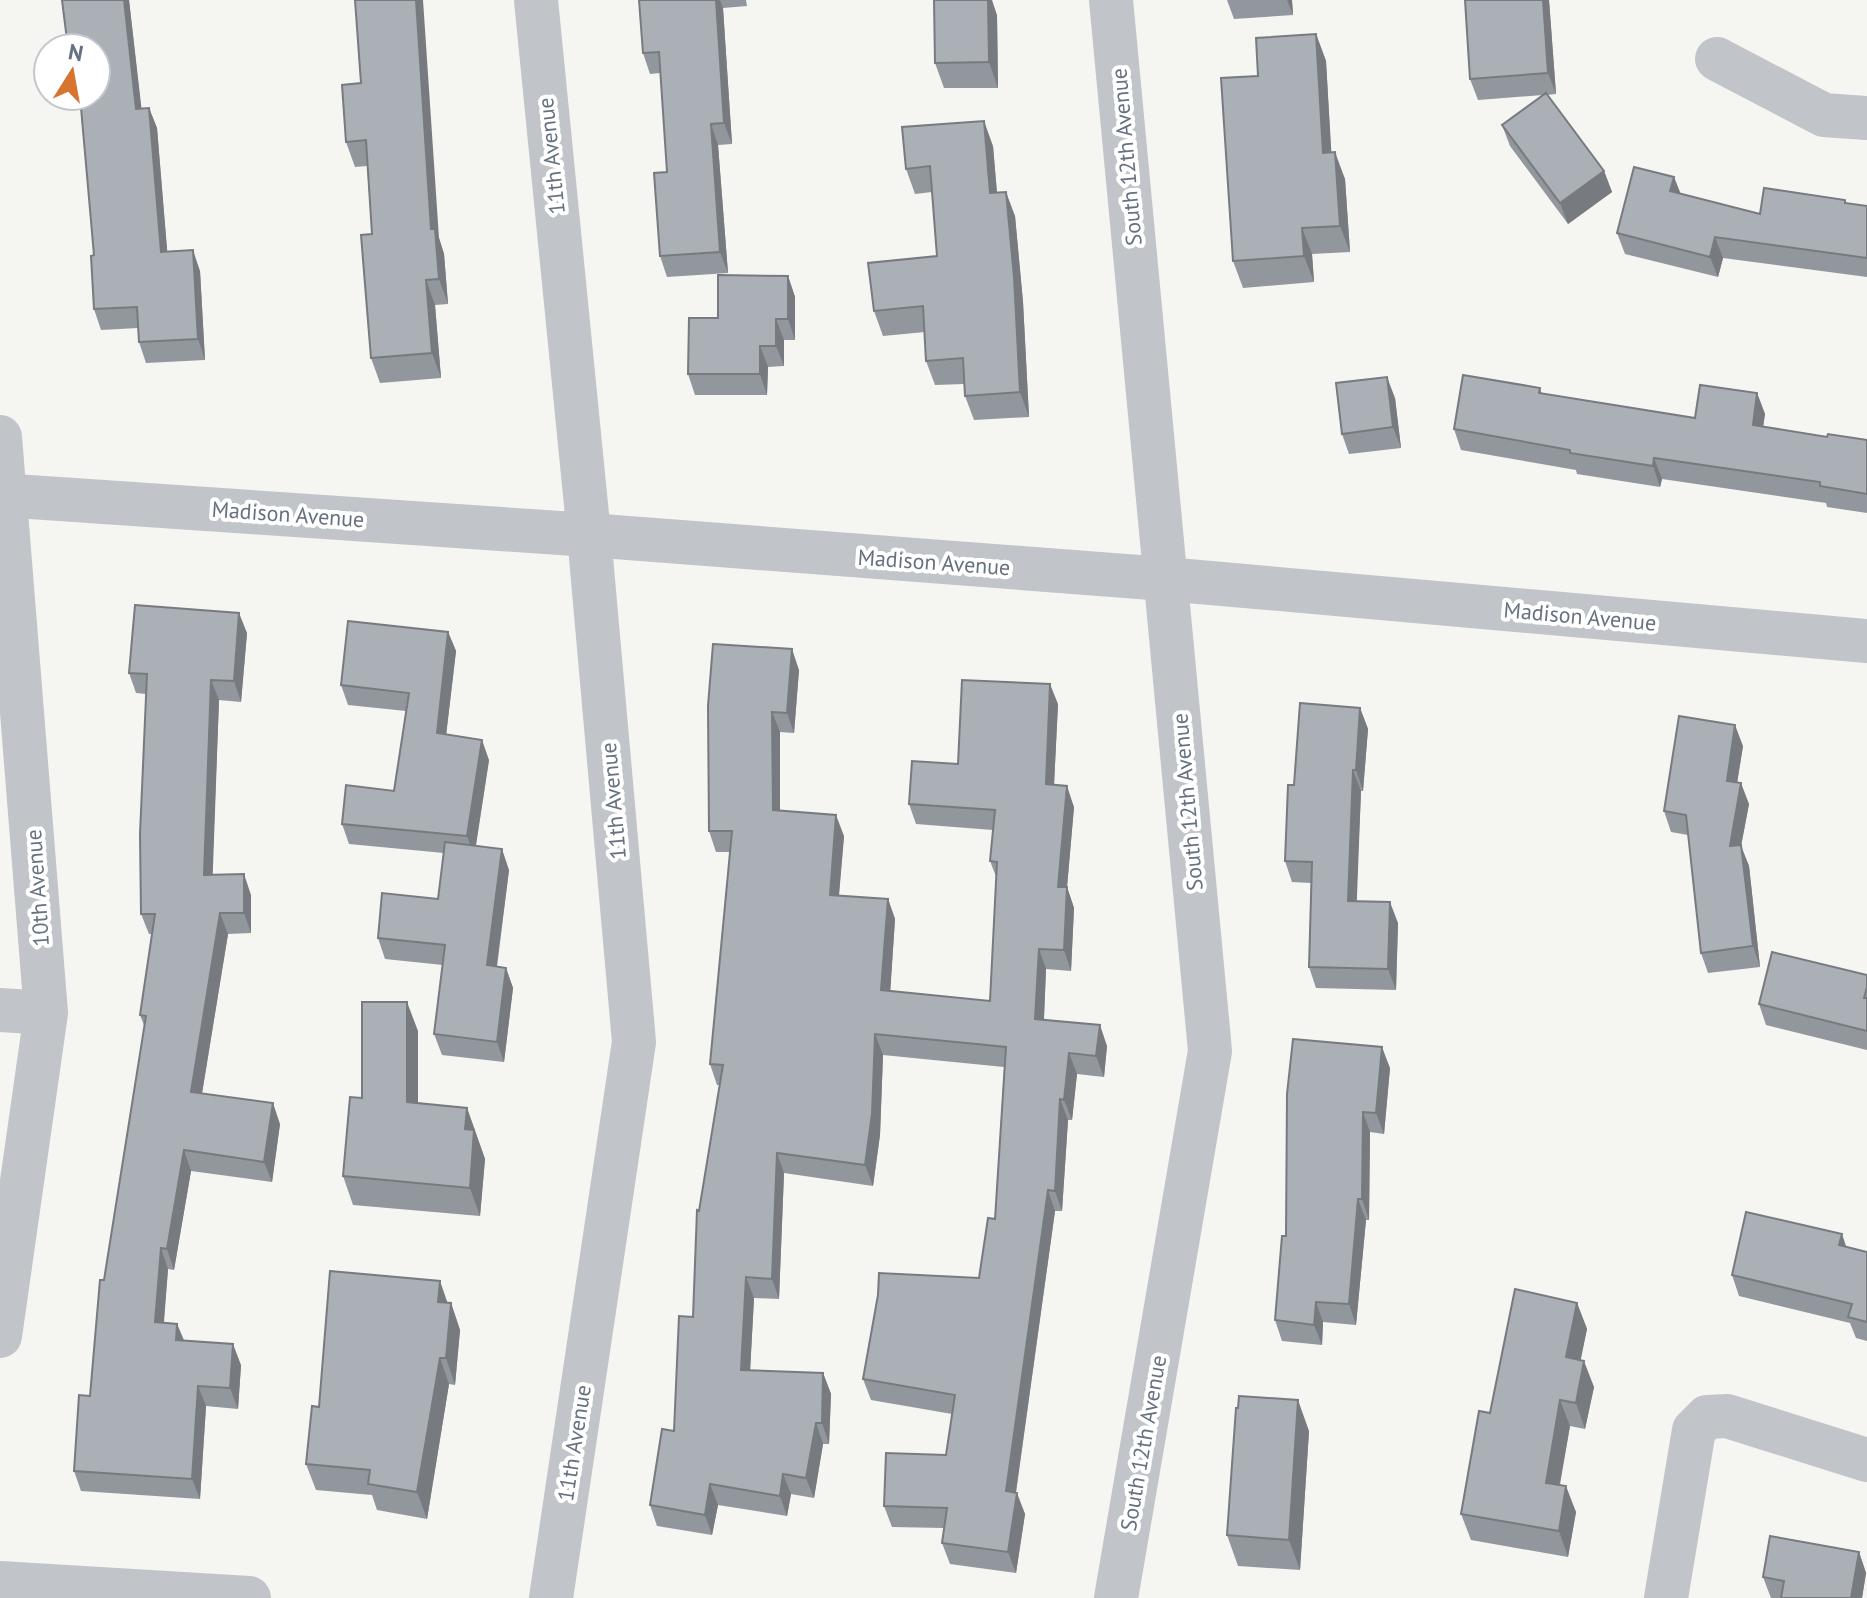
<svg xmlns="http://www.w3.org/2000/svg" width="1867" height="1598" viewBox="0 0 1867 1598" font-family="'PT Sans',sans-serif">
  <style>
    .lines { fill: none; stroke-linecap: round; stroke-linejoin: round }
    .minor { stroke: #c1c4c8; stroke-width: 44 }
    .wall { fill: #92979d }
    .shaded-wall { fill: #777b7f }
    .building { fill: #aab0b6; stroke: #777b7f; stroke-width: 2 }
    .labels { text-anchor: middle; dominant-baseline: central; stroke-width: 8; stroke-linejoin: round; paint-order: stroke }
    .street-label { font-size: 22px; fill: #667181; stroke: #fff }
  </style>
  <rect width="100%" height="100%" fill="#f5f5f2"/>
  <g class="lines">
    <path class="minor" d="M536,0L589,535L634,1042L551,1598
      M1111,0L1210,1051L1116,1598
      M1717,59L1824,115L1867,118
      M0,437L46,1013L0,1336
      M0,495L589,535L1165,579L1867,641
      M0,1010L46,1013
      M0,1583L249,1598
      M1666,1598L1694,1430L1707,1417L1727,1416L1867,1460"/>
  </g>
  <path class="wall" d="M62,0H129L141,108H149L157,128L167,251L200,271L205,360L146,363L139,342L138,328L101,330L94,309V255L80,103L77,96H96Z
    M639,0H746L747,6L723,8L732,144L718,145L728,273L667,277L660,256L667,172L660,73L650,74L643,53Z
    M1227,0H1292L1293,15L1234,19Z
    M1549,0L1556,94L1547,95L1604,171L1612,192L1568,224L1510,146L1502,125L1543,95L1478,100L1470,79Z
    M997,15L998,88H944L935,63Z
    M1316,34L1326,61L1331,153L1345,179L1350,252L1312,254L1314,282L1243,288L1233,261L1258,76Z
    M342,85L439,238L444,254L448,304L435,305L441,378L380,383L371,358L372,234L367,166L355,167L346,142Z
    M993,146L997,192L1015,216L1023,302L1029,417L974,420L965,396L964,384L935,385L926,361L925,332L883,336L874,311L937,256L932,192L915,194L906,169Z
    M1674,177L1680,194L1760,214L1846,203L1867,206V277L1723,258L1718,277L1625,254L1617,233Z
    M788,276L795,297V340H784V366L768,367L767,395H695L688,374L718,318Z
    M1540,388L1542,394L1695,418L1757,393L1765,414L1763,427L1827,437L1867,440V513L1827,507L1826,503L1662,479L1660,487L1577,474L1576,470L1461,450L1454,429Z
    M1395,398L1401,448L1349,454L1342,434Z
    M448,632L456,651L446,735L489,760L476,846L509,870L497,967L506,968L513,988L504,1062L442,1055L434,1034L443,965L385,959L378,938L438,899L444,853L349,844L342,824L394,791L406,711L348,705L341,685Z
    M247,633L241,702L219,700L212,875L251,895V933L228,934L202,1093L280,1124L272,1182L191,1171L174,1270L168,1269L164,1323L177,1324L184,1340L241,1365L238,1409L206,1406L200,1499L81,1491L74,1471L90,1396L104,1280L145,1028L140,1015L152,934H149L141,914L146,694L136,693L129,673Z
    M799,670L794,733L780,732V810L844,836L839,896L888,899L895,919L890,991L990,1001L997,879L990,861L993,830L916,824L909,804L958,764L1058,704L1054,785L1074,807L1067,887L1074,908L1071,971L1046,969L1044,1020L1107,1046L1104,1077L1077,1074L1072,1120H1068L1062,1211H1055L1016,1493L1025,1514L1016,1573L950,1564L942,1543L944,1528L892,1527L884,1506L946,1455L952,1414L871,1400L863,1379L979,1278L995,1219L1004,1067L883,1055L880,1135L873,1186L784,1173L779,1299L754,1298L750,1371L823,1373L831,1394L829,1444H823L814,1498L791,1494L787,1516L718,1505L712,1535L657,1526L650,1505L674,1431L693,1317L699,1211L720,1085H717L710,1064L730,852H716L709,831L708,706Z
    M1360,708L1368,729L1363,791H1361L1356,901L1398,923L1396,990L1316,988L1309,967L1311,883L1292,882L1285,861L1294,785Z
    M1743,746L1737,783L1749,804L1741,846L1749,866L1760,967L1708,973L1701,953L1688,835L1671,832L1664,811Z
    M1867,975V1050L1766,1025L1759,1004Z
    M418,1031V1103L467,1108L485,1159L480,1216L353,1205L343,1176L362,1098Z
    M1390,1068L1384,1134L1370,1132L1369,1220H1366L1356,1325L1323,1322L1322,1345L1282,1341L1275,1320L1286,1236Z
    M1846,1247L1867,1252V1341L1856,1338L1850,1323L1739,1296L1732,1275Z
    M448,1303H451L460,1330L455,1385L449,1384L427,1519L377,1510L372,1495L316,1490L306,1464L319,1407Z
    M1577,1303L1587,1329L1580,1360L1594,1387L1585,1429L1570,1426L1560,1485L1576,1512L1568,1557L1471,1540L1461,1514L1490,1413Z
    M1309,1431L1300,1570L1238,1566L1227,1535Z
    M1859,1552L1866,1573L1862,1598H1771L1763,1577Z"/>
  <path class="shaded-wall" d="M124,0H129L144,130L136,109Z
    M416,0H423L439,238L444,254L448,304L439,279L431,229Z
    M716,0H720L723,8L732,144L724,123Z
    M988,0H992L997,15L998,88L989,62Z
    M1287,0H1292L1293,15Z
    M1543,0H1549L1556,94L1548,73Z
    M1316,34L1326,61L1333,180L1323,153Z
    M149,108L157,128L169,272L161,252Z
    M984,121L993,146L999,218L990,193Z
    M711,124L718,145L728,273L720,252Z
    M1335,152L1345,179L1350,252L1340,226Z
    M1604,171L1612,192L1568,224L1560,203Z
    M1674,177L1682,197L1670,191Z
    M1006,192L1015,216L1023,302L1029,417L1020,392Z
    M1302,228L1312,254L1314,282L1304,256Z
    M1715,237L1723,258L1718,277L1710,257Z
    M193,250L200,271L205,360L198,339Z
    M788,276L795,297V340L788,319Z
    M426,280L435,305L441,378L432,353Z
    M776,319L784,340V366L776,346Z
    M760,346L768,367L767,395L760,374Z
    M1387,377L1395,398L1401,448L1393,427Z
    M1757,393L1765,414L1760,446L1753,425Z
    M1654,458L1662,479L1660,487L1653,466Z
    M239,613L247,633L241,702L234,681Z
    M448,632L456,651L444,753L437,733Z
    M792,649L799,670L794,733L787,713Z
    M211,680L219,700L212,895L204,875Z
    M1050,684L1058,704L1053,805L1046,784Z
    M1360,708L1368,729L1363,791L1356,770Z
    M772,712L780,732V830L773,810Z
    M1735,725L1743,746L1734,802L1727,781Z
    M482,740L489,760L474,856L467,836Z
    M1353,770L1361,791L1356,922L1348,901Z
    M1741,783L1749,804L1741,846L1749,866L1760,967L1753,946L1730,846Z
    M1067,786L1074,807L1067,887L1074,908L1071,971L1064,950L1058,887Z
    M836,815L844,836L837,916L830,895Z
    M502,849L509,870L494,986L487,965Z
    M244,874L251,895V933L244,913Z
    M888,899L895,919L889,1011L881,990Z
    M1390,902L1398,923L1396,990L1388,969Z
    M220,913L228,934L199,1112L191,1092Z
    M1039,949L1046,969L1043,1039L1035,1019Z
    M506,968L513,988L504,1062L497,1042Z
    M407,1002L418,1031V1131L407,1102Z
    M1100,1025L1107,1046L1104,1077L1096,1056Z
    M875,1034L883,1055L880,1135L873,1186L865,1165Z
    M1382,1047L1390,1068L1384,1134L1376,1113Z
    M1069,1053L1077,1074L1072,1120L1064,1100Z
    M1060,1099L1068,1120L1062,1211L1055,1191Z
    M273,1103L280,1124L272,1182L264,1162Z
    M467,1108L485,1159L480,1216L470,1188L465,1129Z
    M1363,1112L1370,1132L1369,1220L1362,1199Z
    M184,1150L191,1171L174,1270L167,1249Z
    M777,1153L784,1173L779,1299L772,1279Z
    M1048,1190L1055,1211L1013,1512L1006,1491Z
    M1358,1199L1366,1220L1356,1325L1349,1304Z
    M1842,1234L1849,1255L1839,1245Z
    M161,1248L168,1269L162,1342L155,1322Z
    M746,1277L754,1298L749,1391L741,1370Z
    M440,1281L449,1307L438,1302Z
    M1316,1302L1323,1322L1322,1345L1314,1325Z
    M451,1303L460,1330L455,1385L446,1358Z
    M1577,1303L1587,1329L1576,1383L1566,1357Z
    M177,1324L185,1344L176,1340Z
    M233,1344L241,1365L238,1409L230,1388Z
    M440,1358L449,1384L427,1519L417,1492Z
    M1584,1361L1594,1387L1585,1429L1576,1403Z
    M823,1373L831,1394L829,1444L822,1423Z
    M198,1386L206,1406L200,1499L192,1479Z
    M1298,1400L1309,1431L1300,1570L1289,1540Z
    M1560,1400L1570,1426L1555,1509L1546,1483Z
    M816,1423L823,1444L814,1498L806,1478Z
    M783,1474L791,1494L787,1516L780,1496Z
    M710,1484L718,1505L712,1535L705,1515Z
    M1566,1486L1576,1512L1568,1557L1559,1531Z
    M1017,1493L1025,1514L1016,1573L1008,1552Z
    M1859,1552L1866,1573L1862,1598H1851Z"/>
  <path class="building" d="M62,0H124L136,109L149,108L161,252L193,250L198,339L139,342L137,307L94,309L91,256L94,255L80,96H96V48H68Z
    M355,0H416L431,229H435L439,279L426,280L432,353L371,358L361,235L372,234L366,140L346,142L342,85L361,83Z
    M639,0H716L724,123L711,124L720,252L660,256L654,173L667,172L659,52L643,53Z
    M934,0H988L989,62L935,63Z
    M1465,0H1543L1548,73L1470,79Z
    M1316,34L1323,153L1335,152L1340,226L1302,228L1304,256L1233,261L1221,78L1258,76L1256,38Z
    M1546,93L1604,171L1560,203L1502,125Z
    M984,121L990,193L1006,192L1014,277L1020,392L965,396L963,358L926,361L923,306L874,311L868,263L937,256L930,166L906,169L902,127Z
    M1634,167L1674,177L1670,191L1760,214L1764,188L1845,200V203L1867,206V258L1715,237L1710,257L1617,233Z
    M718,275L788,276V319H776V346H760V374H688L689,318H718Z
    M1463,375L1540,388L1539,393L1695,418L1700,385L1757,393L1753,425L1827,437L1828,434L1867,440V494L1820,486V482L1654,458L1653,466L1570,453V450L1454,429Z
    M1387,377L1393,427L1342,434L1336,383Z
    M135,605L239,613L234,681L211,680L204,875L244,874V913H220L191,1092L273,1103L264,1162L184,1150L167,1249L161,1248L155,1322L177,1324L176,1340L233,1344L230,1388L198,1386L192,1479L74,1471L79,1395L90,1396L100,1280H104L146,1016L140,1015L155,914H141L140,834L147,674L129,673Z
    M348,621L448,632L437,733L482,740L467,836L342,824L346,785L394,791L409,693L341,685Z
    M713,644L792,649L787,713L772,712L773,810L836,815L830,895L888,899L881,990L990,1001L997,862L990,861L995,810L909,804L912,761L958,764L962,680L1050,684L1046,784L1067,786L1058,887H1067L1064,950L1039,949L1035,1019L1100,1025L1096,1056L1069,1053L1064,1100L1060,1099L1055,1191L1048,1190L1006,1491L1017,1493L1008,1552L942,1543L947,1508L884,1506L886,1453L946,1455L955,1395L863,1379L878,1295L879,1273L979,1278L988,1218L995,1219L1006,1047L875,1034L872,1114L865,1165L777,1153L772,1279L746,1277L741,1370L823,1373L822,1423H816L806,1478L783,1474L780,1496L710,1484L705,1515L650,1505L662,1429L674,1431L679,1316L693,1317L697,1210L699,1211L723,1065L710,1064L732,831H709L708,706Z
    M1300,703L1360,708L1356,770H1353L1348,901L1390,902L1388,969L1309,967L1312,862L1285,861L1288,785H1294Z
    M1679,716L1735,725L1727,781L1741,783L1730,846L1741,845L1753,946L1701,953L1686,815L1664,811Z
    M445,842L502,849L487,965L506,968L497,1042L434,1034L445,945L378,938L382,893L438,899Z
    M1772,952L1867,975V987L1864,998H1867V1031L1759,1004Z
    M362,1002H407V1102L467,1108L465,1129L474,1130L470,1188L343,1176L350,1097L362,1098Z
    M1293,1039L1382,1047L1376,1113L1363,1112L1362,1199H1358L1349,1304L1316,1302L1314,1325L1275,1320L1282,1236H1286L1287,1094Z
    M1746,1212L1842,1234L1839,1245L1867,1252V1322L1848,1317L1852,1304L1732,1275Z
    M330,1271L440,1281L438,1302L451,1303L446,1358H440L417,1492L368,1484L370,1470L306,1464L312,1406L319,1407Z
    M1515,1289L1577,1303L1566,1357L1584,1361L1576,1403L1560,1400L1546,1483L1566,1486L1559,1531L1461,1514L1479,1411L1490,1413Z
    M1239,1396L1298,1400L1289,1540L1227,1535L1236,1408H1238Z
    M1770,1536L1859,1552L1851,1598H1781L1784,1581L1763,1577Z"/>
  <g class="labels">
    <g class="street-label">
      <text transform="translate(551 156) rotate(-96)">11th Avenue</text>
      <text transform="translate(1126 157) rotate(-95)">South 12th Avenue</text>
      <text transform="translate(288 514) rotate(4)">Madison Avenue</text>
      <text transform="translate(934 562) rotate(4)">Madison Avenue</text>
      <text transform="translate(1580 616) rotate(5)">Madison Avenue</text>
      <text transform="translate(613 801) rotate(-95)">11th Avenue</text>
      <text transform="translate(1187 802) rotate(-95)">South 12th Avenue</text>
      <text transform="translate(37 888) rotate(-94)">10th Avenue</text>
      <text transform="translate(574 1443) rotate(-81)">11th Avenue</text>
      <text transform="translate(1143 1443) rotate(-80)">South 12th Avenue</text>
    </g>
  </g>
  <g transform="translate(72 72) rotate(11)"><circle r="38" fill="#ffffff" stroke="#c2c6cd" stroke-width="2"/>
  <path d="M0-6L14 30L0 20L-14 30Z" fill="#d87330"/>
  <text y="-12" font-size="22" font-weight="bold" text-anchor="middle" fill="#667181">N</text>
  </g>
</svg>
